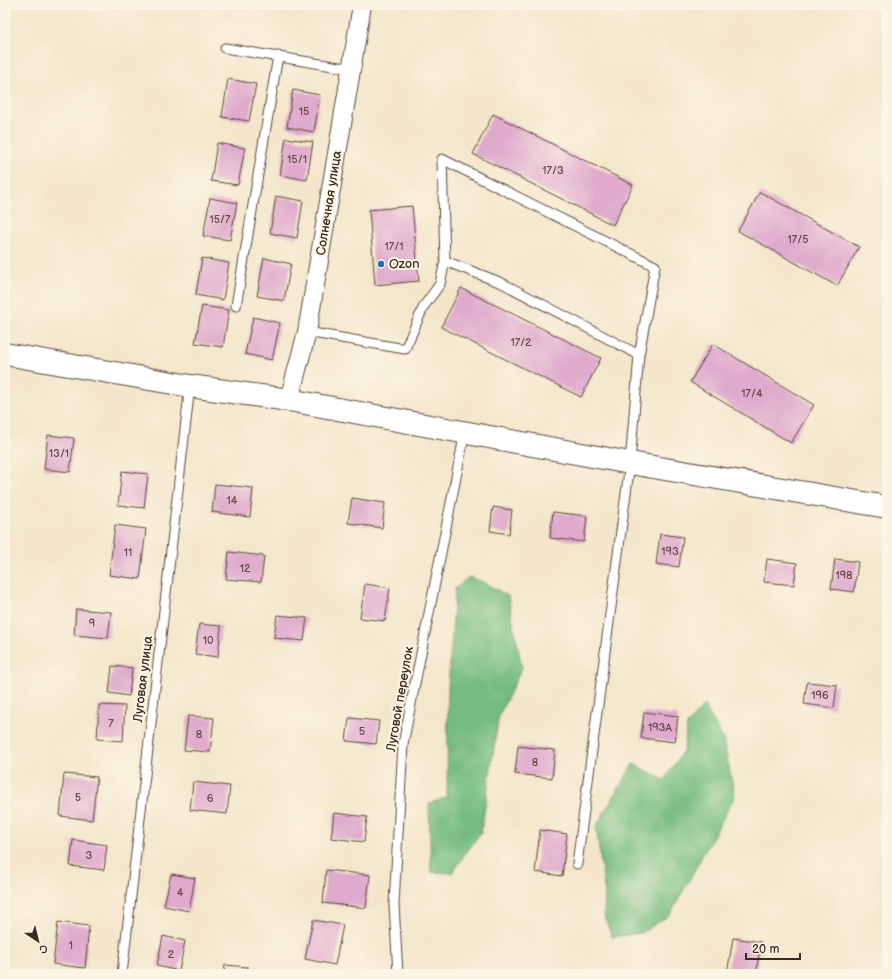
<svg xmlns="http://www.w3.org/2000/svg" width="892" height="979" viewBox="0 0 892 979" font-family="'Balsamiq Sans',sans-serif">
  <style>
    .forest { fill: #75bc80; stroke: #58734f }
    .building { fill: #dfaacc }
    .lines { fill: none; stroke-linecap: round; stroke-linejoin: round }
    .service-casing { stroke: #574638; stroke-width: 11 }
    .minor-casing { stroke: #574638; stroke-width: 20 }
    .tertiary-casing { stroke: #574638; stroke-width: 24 }
    .service { stroke: #fff; stroke-width: 9 }
    .minor { stroke: #fff; stroke-width: 18 }
    .tertiary { stroke: #fff; stroke-width: 22 }
    .poi-dot { fill: #1f6fb2; stroke: #fcf5e5; stroke-width: 1.5 }
    .labels { text-anchor: middle; dominant-baseline: central; stroke-width: 4; stroke-linejoin: round; paint-order: stroke }
    .number-label { font-size: 11px; fill: #644a4a }
    .street-label { font-size: 13px; fill: #3b2a1e; stroke: #fcf5e5 }
    .poi-label { font-size: 13px; fill: #3b2a1e; stroke: #fcf5e5; text-anchor: start }
  </style>
  <rect width="100%" height="100%" fill="#fcf5e5"/>
  <filter id="ink" filterUnits="userSpaceOnUse"><feTurbulence type="fractalNoise" baseFrequency=".025" numOctaves="2"/><feDisplacementMap in="SourceGraphic" scale="8" xChannelSelector="R" yChannelSelector="G"/><feConvolveMatrix kernelMatrix="1 2 1 2 8 2 1 2 1" color-interpolation-filters="sRGB"/></filter>
  <filter id="wash" filterUnits="userSpaceOnUse"><feTurbulence type="fractalNoise" baseFrequency=".012" numOctaves="4" result="noise"/><feDisplacementMap in="SourceGraphic" scale="16" xChannelSelector="R" yChannelSelector="G"/><feGaussianBlur stdDeviation="0.9" result="paint"/><feColorMatrix in="noise" values="0 0 0 0 0 0 0 0 0 0 0 0 0 0 0 0 0 1.4 0 .05"/><feComposite in="paint" operator="in"/></filter>
  <g filter="url(#wash)">
    <rect width="100%" height="100%" fill="#f3e6cb"/>
    <path class="forest" d="M469,577L481,581L508,596L522,668L499,715L481,832L452,873L431,872L429,804L447,797L448,689L455,589Z
      M704,705L723,739L735,796L670,915L641,933L612,937L604,916L605,894L596,827L633,764L665,780L684,749L687,725Z"/>
    <g id="blocks">
      <path class="building" d="M228,79L256,84L249,121L222,117Z
        M293,90L320,95L314,132L287,127Z
        M493,114L633,185L613,225L473,154Z
        M286,138L313,142L307,180L280,175Z
        M217,143L245,148L238,185L211,181Z
        M760,192L859,247L837,286L738,231Z
        M276,196L303,201L297,238L270,233Z
        M210,198L237,203L230,240L203,236Z
        M412,206L419,281L375,285L369,210Z
        M202,258L229,263L223,300L196,295Z
        M264,258L291,264L284,301L257,296Z
        M461,288L601,358L581,397L441,327Z
        M202,306L229,310L223,347L195,343Z
        M253,317L280,323L272,360L245,354Z
        M713,344L814,405L791,443L690,382Z
        M48,435L74,438L70,472L44,469Z
        M122,471L148,474L144,508L118,505Z
        M215,484L253,488L250,517L212,512Z
        M352,498L385,503L382,528L348,523Z
        M493,507L512,510L509,534L490,531Z
        M553,512L587,516L584,542L550,538Z
        M115,525L146,529L140,579L109,575Z
        M660,534L683,537L679,567L656,564Z
        M229,552L264,556L261,582L226,579Z
        M767,559L797,563L794,585L764,582Z
        M835,559L858,562L854,592L831,589Z
        M365,584L390,588L385,621L360,618Z
        M76,609L111,612L108,638L74,635Z
        M277,615L307,618L304,641L274,638Z
        M199,624L221,626L218,657L195,654Z
        M112,666L132,668L129,696L109,693Z
        M807,682L837,685L834,708L804,704Z
        M99,705L125,706L123,741L97,739Z
        M644,712L678,716L675,742L641,738Z
        M188,716L214,718L210,752L184,750Z
        M349,718L379,721L376,744L346,741Z
        M518,746L555,750L552,778L515,774Z
        M64,774L97,777L92,820L60,816Z
        M193,782L230,786L227,814L190,810Z
        M334,813L367,817L364,842L331,838Z
        M540,830L567,834L562,876L535,872Z
        M73,840L107,845L104,870L70,866Z
        M326,870L370,875L366,908L323,903Z
        M171,874L195,878L189,911L164,906Z
        M313,920L343,925L335,965L305,959Z
        M58,922L89,926L85,968L53,964Z
        M163,936L185,941L179,971L157,966Z
        M733,938L761,942L756,974H727Z
        M225,965L248,967L247,974H224Z"/>
    </g>
  </g>
  <g filter="url(#ink)">
    <use href="#blocks" fill-opacity="0" stroke="#574638" stroke-width="1"/>
    <g class="lines">
      <g class="service-casing">
        <path id="service" d="M225,48L351,69
          M445,261L502,283L639,355
          M236,306L278,56
          M307,332L405,349L424,306L440,284L445,261L442,159L655,266L639,355L630,463L577,864
          M122,974L190,386
          M398,974L394,904L403,744L465,432"/>
      </g>
      <g class="minor-casing">
        <path id="minor" d="M289,400L307,332L362,5"/>
      </g>
      <g class="tertiary-casing">
        <path id="tertiary" d="M5,354L190,386L289,400L630,463L887,507"/>
      </g>
      <use href="#service" class="service"/>
      <use href="#minor" class="minor"/>
      <use href="#tertiary" class="tertiary"/>
    </g>
  </g>
  <circle class="poi-dot" cx="381" cy="264" r="4"/>
  <g class="labels">
    <g class="number-label">
      <text x="304" y="111">15</text>
      <text x="297" y="159">15/1</text>
      <text x="553" y="170">17/3</text>
      <text x="220" y="219">15/7</text>
      <text x="798" y="239">17/5</text>
      <text x="394" y="246">17/1</text>
      <text x="521" y="342">17/2</text>
      <text x="752" y="393">17/4</text>
      <text x="59" y="453">13/1</text>
      <text x="232" y="500">14</text>
      <text x="670" y="551">193</text>
      <text x="128" y="552">11</text>
      <text x="245" y="568">12</text>
      <text x="844" y="575">198</text>
      <text x="92" y="623">9</text>
      <text x="208" y="640">10</text>
      <text x="820" y="695">196</text>
      <text x="111" y="723">7</text>
      <text x="660" y="727">193А</text>
      <text x="362" y="731">5</text>
      <text x="199" y="734">8</text>
      <text x="535" y="762">8</text>
      <text x="78" y="797">5</text>
      <text x="210" y="798">6</text>
      <text x="89" y="855">3</text>
      <text x="180" y="892">4</text>
      <text x="71" y="945">1</text>
      <text x="171" y="954">2</text>
    </g>
    <g class="street-label">
      <text transform="translate(329 203) rotate(-81)">Солнечная улица</text>
      <text transform="translate(143 679) rotate(-83)">Луговая улица</text>
      <text transform="translate(400 699) rotate(-80)">Луговой переулок</text>
    </g>
    <g class="poi-label">
      <text x="389" y="264">Ozon</text>
    </g>
  </g>
  <rect width="892" height="979" fill="none" stroke="#fcf5e5" stroke-width="20"/>
  <g transform="translate(38 941) rotate(145)" stroke="#fcf5e5" stroke-width="3" paint-order="stroke">
  <path d="M0-3L7 15L0 10L-7 15Z" fill="#3b2a1e"/>
  <text y="-6" font-size="11" font-weight="bold" text-anchor="middle" fill="#3b2a1e">С</text>
  </g>
  <path d="M746 953v6h54v-6" fill="none" stroke="#3b2a1e" stroke-width="2"/>
  <text x="752" y="953" font-size="12" fill="#3b2a1e" stroke="#fcf5e5" stroke-width="3" paint-order="stroke">20 m</text>
</svg>
